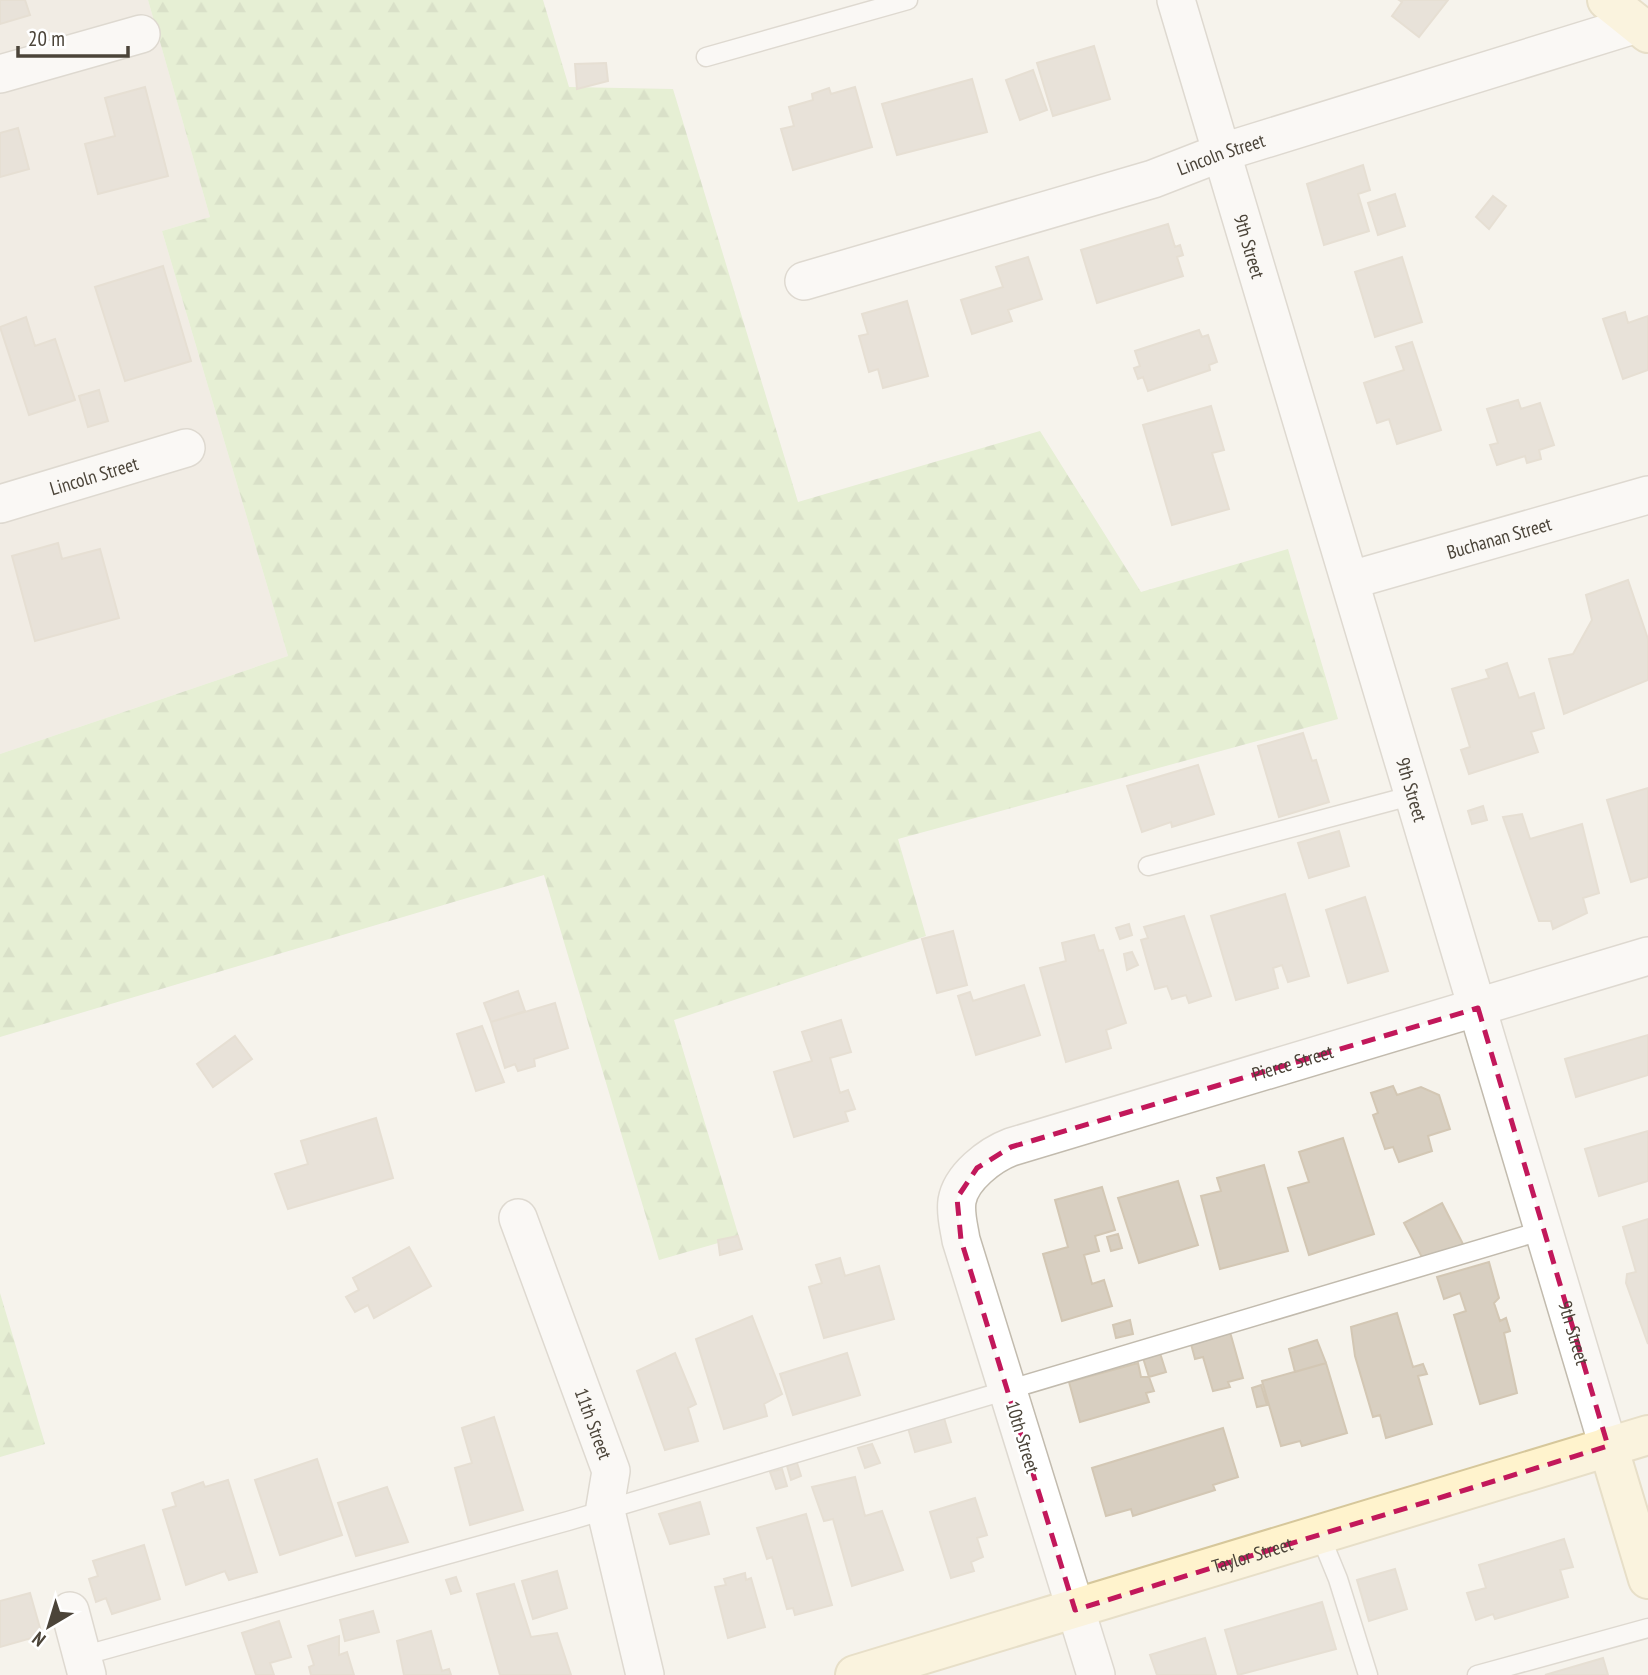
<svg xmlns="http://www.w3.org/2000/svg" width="1648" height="1675" viewBox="0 0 1648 1675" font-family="'PT Sans Narrow',sans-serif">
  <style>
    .residential { fill: #eae5da }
    .forest { fill: url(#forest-firs) }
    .building { fill: #d8cfc1; stroke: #d3c7b4; stroke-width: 2 }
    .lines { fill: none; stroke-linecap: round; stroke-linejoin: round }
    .lane-casing { stroke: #c2bbae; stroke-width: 21 }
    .street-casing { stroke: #c2bbae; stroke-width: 40 }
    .secondary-casing { stroke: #d6c79b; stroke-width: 42 }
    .lane { stroke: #fff; stroke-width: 18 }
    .street { stroke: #fff; stroke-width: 37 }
    .secondary { stroke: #fff3cd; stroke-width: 38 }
    .marked { fill: none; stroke: #c2185b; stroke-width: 5; stroke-dasharray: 14 9; stroke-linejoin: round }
    .labels { text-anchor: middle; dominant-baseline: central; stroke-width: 5; stroke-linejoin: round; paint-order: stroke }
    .street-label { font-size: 19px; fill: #4b4439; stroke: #fff }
  </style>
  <defs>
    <pattern id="forest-firs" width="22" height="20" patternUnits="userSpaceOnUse" patternTransform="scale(1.75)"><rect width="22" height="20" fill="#d2eab5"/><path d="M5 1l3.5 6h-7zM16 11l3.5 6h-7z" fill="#b6ca9c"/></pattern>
  </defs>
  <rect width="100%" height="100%" fill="#f6f3ec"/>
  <path class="residential" d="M0,0H148L210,217L162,231L288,656L0,754Z"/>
  <path class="forest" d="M148,0H543L569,87L673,89L798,502L1040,431L1141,592L1288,549L1338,719L898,839L926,936L674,1020L739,1237L659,1260L544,875L0,1037V754L288,656L162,231L210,217Z
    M0,1293L45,1444L0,1457Z"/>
  <path class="building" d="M0,0H25L30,15L0,24Z
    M1399,0H1448L1419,37L1392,16L1402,2Z
    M1094,46L1110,99L1053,116L1037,63Z
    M606,63L608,81L577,89L575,64Z
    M1033,70L1047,110L1020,120L1006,80Z
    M972,79L987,132L897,155L882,104Z
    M145,87L168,176L98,194L85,144L115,136L105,98Z
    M855,87L872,147L793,170L781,129L794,126L789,107L813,100L812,94L829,88L831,94Z
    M18,128L29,169L0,177V133Z
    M1363,165L1370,190L1358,194L1369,231L1324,245L1307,184Z
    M1395,194L1405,226L1378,235L1368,203Z
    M1493,196L1506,206L1489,229L1476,217Z
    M1168,224L1175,247L1180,245L1183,255L1177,257L1183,276L1097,303L1081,250Z
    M1028,257L1042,299L1008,310L1012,321L972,334L961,300L1003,287L996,267Z
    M1402,257L1422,322L1375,337L1355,272Z
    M163,266L191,361L125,381L95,287Z
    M907,301L928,376L883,388L878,369L869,372L859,336L868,334L862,314Z
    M1625,312L1628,323L1648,316V370L1623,379L1603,319Z
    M26,317L35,346L55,339L75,400L29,415L0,327Z
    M1199,330L1202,337L1208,335L1217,362L1209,365L1210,370L1148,391L1143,377L1138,379L1134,368L1140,366L1135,351Z
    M1412,342L1441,430L1397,444L1389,419L1377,423L1364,383L1404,370L1396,347Z
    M99,390L108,421L88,427L79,396Z
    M1518,400L1521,409L1540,403L1554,445L1539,450L1541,459L1527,463L1525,456L1497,465L1490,445L1498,443L1487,409Z
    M1211,406L1224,450L1212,453L1229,509L1172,525L1143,425Z
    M58,543L62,559L100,549L119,618L35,641L12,556Z
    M1628,580L1648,639V680L1564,714L1549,659L1573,654L1592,620L1586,595Z
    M1507,663L1519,698L1534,693L1544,728L1531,732L1538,752L1469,774L1461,750L1470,747L1452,689L1489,678L1486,670Z
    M1303,733L1312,761L1316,760L1329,802L1279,817L1258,746Z
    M1198,765L1214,814L1172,827L1171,822L1142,832L1127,786Z
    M1648,788V877L1631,882L1607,800Z
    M1483,806L1487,820L1472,824L1468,811Z
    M1522,814L1530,839L1582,824L1599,893L1583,898L1587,913L1553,929L1551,921H1539L1503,817Z
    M1339,831L1349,866L1309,878L1298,843Z
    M1285,894L1309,976L1288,982L1282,965L1273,968L1278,988L1236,1000L1211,916Z
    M1365,897L1388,971L1348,983L1326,910Z
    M1184,916L1211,996L1189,1003L1186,995L1172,999L1167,986L1155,989L1141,940L1148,938L1144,927Z
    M1129,924L1132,935L1120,939L1116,928Z
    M953,931L967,985L937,993L922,939Z
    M1094,935L1099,951L1103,950L1126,1023L1106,1030L1111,1048L1066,1062L1040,968L1066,961L1062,943Z
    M1132,952L1138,965L1127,970L1124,954Z
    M1024,985L1040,1035L976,1055L958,996L970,992L973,1001Z
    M518,991L525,1011L491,1022L484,1003Z
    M555,1003L568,1048L534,1059L535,1066L518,1071L515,1064L505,1068L491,1022Z
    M841,1020L851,1052L830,1058L840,1093L848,1090L855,1109L845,1112L848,1121L794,1137L774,1072L812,1061L802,1032Z
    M482,1026L504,1082L476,1091L457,1034Z
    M1648,1035V1075L1576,1097L1565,1059Z
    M235,1036L252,1059L213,1087L197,1064Z
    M1393,1086L1397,1095L1421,1087L1439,1095L1450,1129L1428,1136L1432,1151L1399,1162L1393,1147L1385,1149L1373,1115L1378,1113L1371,1093Z
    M376,1118L393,1178L288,1209L275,1174L308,1164L301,1141Z
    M1648,1131V1181L1599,1196L1585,1149Z
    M1343,1138L1374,1234L1309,1255L1288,1188L1309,1182L1299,1152Z
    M1264,1165L1288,1251L1220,1269L1201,1196L1221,1191L1217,1178Z
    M1178,1181L1198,1245L1139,1263L1118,1198Z
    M1102,1187L1115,1230L1095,1236L1099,1251L1084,1255L1092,1284L1104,1280L1112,1306L1062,1321L1043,1254L1068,1247L1055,1200Z
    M1442,1203L1463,1244L1425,1263L1404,1223Z
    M1648,1219V1344L1626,1283L1627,1274L1636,1272L1623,1227Z
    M1118,1234L1122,1248L1111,1251L1107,1237Z
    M738,1236L742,1249L720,1255L718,1240Z
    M409,1247L431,1286L374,1318L368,1305L355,1312L346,1297L359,1290L353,1278Z
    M840,1258L845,1276L879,1266L894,1319L824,1338L809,1287L822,1283L816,1265Z
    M1489,1262L1499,1298L1494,1303L1500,1321L1506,1318L1510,1331L1504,1333L1517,1393L1480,1404L1454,1315L1466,1311L1460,1293L1444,1299L1437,1277Z
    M1397,1313L1413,1367L1423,1364L1427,1374L1418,1376L1432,1424L1386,1438L1380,1415L1373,1417L1355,1356L1351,1327Z
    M752,1316L782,1394L764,1404L767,1416L724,1429L696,1339Z
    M1130,1320L1133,1334L1116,1338L1113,1325Z
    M1230,1332L1243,1378L1228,1382L1230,1387L1213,1391L1203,1357L1195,1359L1191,1344Z
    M1317,1340L1326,1363L1295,1372L1289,1349Z
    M675,1353L696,1404L688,1408L698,1441L665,1450L637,1371Z
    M847,1353L860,1395L793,1415L780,1374Z
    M1160,1353L1166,1372L1149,1377L1143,1358Z
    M1138,1363L1141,1377H1149L1154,1391L1146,1393L1149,1402L1080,1422L1069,1382Z
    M1326,1363L1347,1433L1302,1446L1300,1441L1281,1446L1262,1381Z
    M1261,1385L1267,1405L1257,1407L1252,1388Z
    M494,1417L523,1510L470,1525L455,1468L472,1463L462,1428Z
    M944,1418L951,1442L915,1452L908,1428Z
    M1223,1428L1238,1477L1213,1485L1215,1490L1133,1516L1131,1509L1106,1516L1092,1468Z
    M872,1444L880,1463L865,1468L858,1448Z
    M317,1459L342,1535L280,1555L255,1480Z
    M797,1463L801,1476L791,1480L787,1466Z
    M782,1469L787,1486L776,1489L770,1472Z
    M855,1477L865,1516L882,1511L903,1570L852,1586L833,1519L824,1521L812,1487Z
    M228,1480L257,1572L229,1580L225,1571L186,1585L163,1510L176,1506L172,1493L203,1482L205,1487Z
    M387,1487L408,1542L356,1556L338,1503Z
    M975,1498L987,1535L977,1538L983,1557L971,1562L974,1571L951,1578L930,1512Z
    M700,1502L709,1534L670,1544L659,1514Z
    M806,1514L832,1605L795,1615L793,1608L787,1609L772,1557L767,1559L757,1528Z
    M1564,1539L1573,1567L1560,1570L1568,1597L1495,1619L1493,1614L1476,1620L1467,1593L1486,1588L1479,1565Z
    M144,1545L160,1599L112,1614L106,1598L96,1602L89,1579L98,1576L93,1561Z
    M1395,1569L1407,1609L1369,1621L1357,1580Z
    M557,1571L567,1608L533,1619L522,1581Z
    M745,1573L746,1580L751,1578L765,1627L728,1638L715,1587L726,1585L724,1579Z
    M456,1577L461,1591L451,1594L446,1580Z
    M514,1584L531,1637L557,1633L571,1675H500L477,1594Z
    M30,1593L42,1635L0,1647V1601Z
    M1322,1602L1336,1649L1238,1675L1225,1630Z
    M373,1611L379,1632L345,1641L340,1620Z
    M279,1621L291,1657L270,1663L274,1675H256L242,1633Z
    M431,1631L442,1671L449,1669L451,1675H404L397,1641Z
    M339,1636V1655L347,1652L354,1675H311L309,1667L314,1665L308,1646Z
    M1205,1638L1216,1675H1157L1150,1655Z
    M1603,1658L1608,1675H1545Z"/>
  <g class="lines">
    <g class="lane-casing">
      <path id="lane" d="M706,57L908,0
        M1148,866L1414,795
        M1320,1535L1338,1579L1368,1675
        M82,1656L568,1521L1544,1230
        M1477,1675L1648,1628"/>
    </g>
    <g class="street-casing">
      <g id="street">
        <path id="s1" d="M1176,0L1608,1446"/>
        <path d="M0,74L141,34"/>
        <path id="s2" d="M804,281L1153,179L1220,153L1637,24"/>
        <path id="s3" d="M0,504L186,448"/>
        <path id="s4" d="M1351,580L1648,495"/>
        <path id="s5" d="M518,1218L611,1471L605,1507L645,1675"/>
        <path d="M70,1611L87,1675"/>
        <path id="s6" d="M1096,1675L961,1240C959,1227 955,1214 957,1201C961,1177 990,1155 1011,1147L1648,956"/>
      </g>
    </g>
    <g class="secondary-casing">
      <g id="secondary">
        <path d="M1607,0L1648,33"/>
        <path d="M1608,1446L1648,1579"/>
        <path id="s7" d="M855,1675L1648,1435"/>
      </g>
    </g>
    <use href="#lane" class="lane"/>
    <use href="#street" class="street"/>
    <use href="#secondary" class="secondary"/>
  </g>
  <path d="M0 0H1648V1675H0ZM1478,1008L1608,1446L1075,1610L961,1240L957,1198L977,1168L1011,1147Z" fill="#f6f3ec" fill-opacity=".55" fill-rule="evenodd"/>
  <path class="marked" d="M1478,1008L1608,1446L1075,1610L961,1240L957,1198L977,1168L1011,1147Z"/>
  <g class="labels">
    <g class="street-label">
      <text stroke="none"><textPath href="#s2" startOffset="436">Lincoln Street</textPath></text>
      <text stroke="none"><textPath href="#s1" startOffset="257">9th Street</textPath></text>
      <text stroke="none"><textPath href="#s3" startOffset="98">Lincoln Street</textPath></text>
      <text stroke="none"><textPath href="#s4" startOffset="154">Buchanan Street</textPath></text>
      <text stroke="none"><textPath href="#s1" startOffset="824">9th Street</textPath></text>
      <text stroke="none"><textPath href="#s6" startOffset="868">Pierce Street</textPath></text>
      <text stroke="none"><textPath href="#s1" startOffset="1391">9th Street</textPath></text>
      <text stroke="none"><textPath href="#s5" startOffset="219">11th Street</textPath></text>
      <text transform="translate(1023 1437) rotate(73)">10th Street</text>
      <text stroke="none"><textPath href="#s7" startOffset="415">Taylor Street</textPath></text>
    </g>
  </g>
  <g transform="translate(49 1626) rotate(218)" stroke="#ffffff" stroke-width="5" paint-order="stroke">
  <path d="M0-5L12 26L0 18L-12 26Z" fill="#4b4439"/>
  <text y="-10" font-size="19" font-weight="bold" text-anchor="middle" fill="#4b4439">N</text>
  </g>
  <path d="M18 46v10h110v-10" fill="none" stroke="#4b4439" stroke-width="3.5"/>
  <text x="28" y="46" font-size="21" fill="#4b4439" stroke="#ffffff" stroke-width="5" paint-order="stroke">20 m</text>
</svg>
